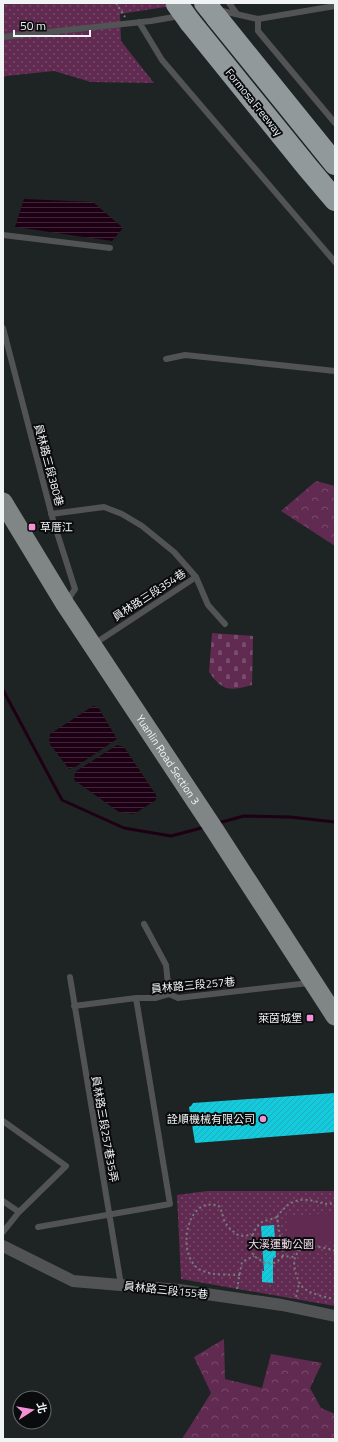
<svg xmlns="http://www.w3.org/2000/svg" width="338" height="1442" viewBox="0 0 338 1442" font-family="'Titillium Web','Noto Sans TC',sans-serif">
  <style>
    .grass { fill: url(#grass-dots) }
    .forest { fill: url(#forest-crowns) }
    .cemetery { fill: url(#cemetery-stones) }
    .pitch { fill: #612b51 }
    .water { fill: url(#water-rules) }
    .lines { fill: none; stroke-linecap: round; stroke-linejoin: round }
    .stream { stroke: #1e0015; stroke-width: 3 }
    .building { fill: url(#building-hatch) }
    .path { stroke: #787c7c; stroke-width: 2; stroke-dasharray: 2 3; stroke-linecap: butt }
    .lane { stroke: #515354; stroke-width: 6 }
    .street { stroke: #515354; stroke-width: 12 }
    .primary { stroke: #808586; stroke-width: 19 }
    .highway { stroke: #92999a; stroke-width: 22 }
    .highway-bridge { stroke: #92999a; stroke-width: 22 }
    .poi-dot { fill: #f491d4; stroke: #090b0c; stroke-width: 1.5 }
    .labels { text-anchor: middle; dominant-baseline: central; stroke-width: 4; stroke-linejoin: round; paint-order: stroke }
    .street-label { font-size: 11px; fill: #f0f4f4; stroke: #090b0c }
    .poi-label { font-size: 11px; fill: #f0f4f4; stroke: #090b0c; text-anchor: end }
    .park-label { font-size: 11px; fill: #f4ddeb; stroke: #090b0c }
  </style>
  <defs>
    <pattern id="grass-dots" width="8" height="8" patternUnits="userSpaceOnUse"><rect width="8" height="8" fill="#612b51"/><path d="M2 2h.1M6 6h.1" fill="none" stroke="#784a6b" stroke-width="1.8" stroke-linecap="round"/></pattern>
    <pattern id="forest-crowns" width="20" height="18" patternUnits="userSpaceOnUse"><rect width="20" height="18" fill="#612b51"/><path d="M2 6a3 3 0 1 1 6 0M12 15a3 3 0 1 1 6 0" fill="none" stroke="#784a6b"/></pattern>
    <pattern id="cemetery-stones" width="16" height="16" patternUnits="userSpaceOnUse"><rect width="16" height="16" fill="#612b51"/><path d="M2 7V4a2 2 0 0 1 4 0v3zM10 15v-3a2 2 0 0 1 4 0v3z" fill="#784a6b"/></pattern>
    <pattern id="water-rules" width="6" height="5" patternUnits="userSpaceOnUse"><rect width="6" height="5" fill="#1e0015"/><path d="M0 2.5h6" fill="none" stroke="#3f2638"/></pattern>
    <pattern id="building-hatch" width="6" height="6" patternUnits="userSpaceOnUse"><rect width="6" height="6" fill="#14cadd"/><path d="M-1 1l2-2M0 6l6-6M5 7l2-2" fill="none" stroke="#21aab8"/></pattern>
  </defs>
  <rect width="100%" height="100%" fill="#1e2323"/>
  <path class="grass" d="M3,3H191L120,14L121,41L154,83L91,82L54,71L6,76L3,78Z
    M207,1191H335V1306L181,1279L177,1195Z"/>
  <path class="forest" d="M316,481L335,486V546L281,511Z
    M224,1339L225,1379L262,1388L271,1354L322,1363L310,1388L321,1408L335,1414V1439H182L211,1393L194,1357Z"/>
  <path class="cemetery" d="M212,633L253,636L252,685C230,691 223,692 209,672Z"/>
  <path class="pitch" d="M334,1213L335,1242L288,1245L286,1216Z"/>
  <path class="water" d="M24,199L93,202L123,228L112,241L15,227Z
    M93,706L98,707L117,739L77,766L69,769L49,743L50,734Z
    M117,745L124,747L156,795V800L134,814L119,812L74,780L75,772Z"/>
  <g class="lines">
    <path class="stream" d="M3,690L62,800L124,828L171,836L205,827
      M218,823L244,816L290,817L335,822"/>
  </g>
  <path class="building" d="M335,1093V1132L195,1143L189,1107L191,1106L193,1103Z
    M274,1225L276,1257L273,1258V1283L262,1282V1271H264L261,1226Z"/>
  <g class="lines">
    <path class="path" d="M116,3L125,17
      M277,1217C287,1203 296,1197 314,1201C323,1203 325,1205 335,1203
      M335,1251C314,1243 287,1244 296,1274C298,1280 300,1286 305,1289C311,1294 328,1298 335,1299
      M283,1256C275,1265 268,1266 259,1259C258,1259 254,1256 254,1256C247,1246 253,1228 262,1222C267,1220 273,1219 277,1217L283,1256L294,1257
      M240,1275C228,1274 214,1276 203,1271C180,1263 182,1216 203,1206C208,1204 213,1205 218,1205C222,1210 222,1214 224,1220C228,1228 233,1232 240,1236L253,1235
      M237,1289L242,1262L254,1256
      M296,1297L299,1283"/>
    <path class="lane" d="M229,3L237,14
      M218,10L258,19L335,6
      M258,19V31L335,123
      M139,22L162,60L335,262
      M3,37L151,21L180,16
      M3,235L110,248
      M3,328L53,520L75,589L67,601
      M166,359L185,355L335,371
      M51,514L104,507L122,514L142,526L174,552L196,577L94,644
      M196,577L208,605L225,624
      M144,924L166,965L169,994
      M70,977L121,1285
      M74,1006L136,998H155L169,994L178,998L309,983
      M3,1121L66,1166L19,1212L3,1232
      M3,1201L19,1212
      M38,1227L170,1204L136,998"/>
    <path class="street" d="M3,1246L73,1281L179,1290L282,1305L335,1316"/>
    <path class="primary" id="s1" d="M3,502L65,604L214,829L335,1016"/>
    <path class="highway" d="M217,18L335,164
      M190,22L308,168L335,200"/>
    <path class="highway-bridge" d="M205,3L217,18
      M177,4L190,22"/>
  </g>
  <g class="poi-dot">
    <rect x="28" y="523" width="8" height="8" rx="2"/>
    <rect x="306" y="1014" width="8" height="8" rx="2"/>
    <circle cx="263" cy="1119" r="4"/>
  </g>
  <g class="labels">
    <g class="street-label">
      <text transform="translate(254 102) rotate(51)">Formosa Freeway</text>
      <text transform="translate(49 465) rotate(75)">員林路三段380巷</text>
      <text transform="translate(149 595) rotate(-33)">員林路三段354巷</text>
      <text stroke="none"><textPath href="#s1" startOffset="306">Yuanlin Road Section 3</textPath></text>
      <text transform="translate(193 985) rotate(-5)">員林路三段257巷</text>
      <text transform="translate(105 1129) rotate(80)">員林路三段257巷35弄</text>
      <text transform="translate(166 1290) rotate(6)">員林路三段155巷</text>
    </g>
    <g class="poi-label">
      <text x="40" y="527" text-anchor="start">草厝江</text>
      <text x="302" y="1018">萊茵城堡</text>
      <text x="255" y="1119">詮順機械有限公司</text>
    </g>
    <g class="park-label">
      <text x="281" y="1244">大溪運動公園</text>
    </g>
  </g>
  <rect width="338" height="1442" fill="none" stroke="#f0f4f4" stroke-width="8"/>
  <g transform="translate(32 1410) rotate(78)"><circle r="19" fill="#090b0c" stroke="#656869"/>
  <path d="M0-3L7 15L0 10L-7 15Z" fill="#f491d4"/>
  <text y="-6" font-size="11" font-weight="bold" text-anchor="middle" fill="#f0f4f4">北</text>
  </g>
  <path d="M14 30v6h76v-6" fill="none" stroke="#f0f4f4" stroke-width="2"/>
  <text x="20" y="30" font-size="12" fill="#f0f4f4" stroke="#090b0c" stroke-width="3" paint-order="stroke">50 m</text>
</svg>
